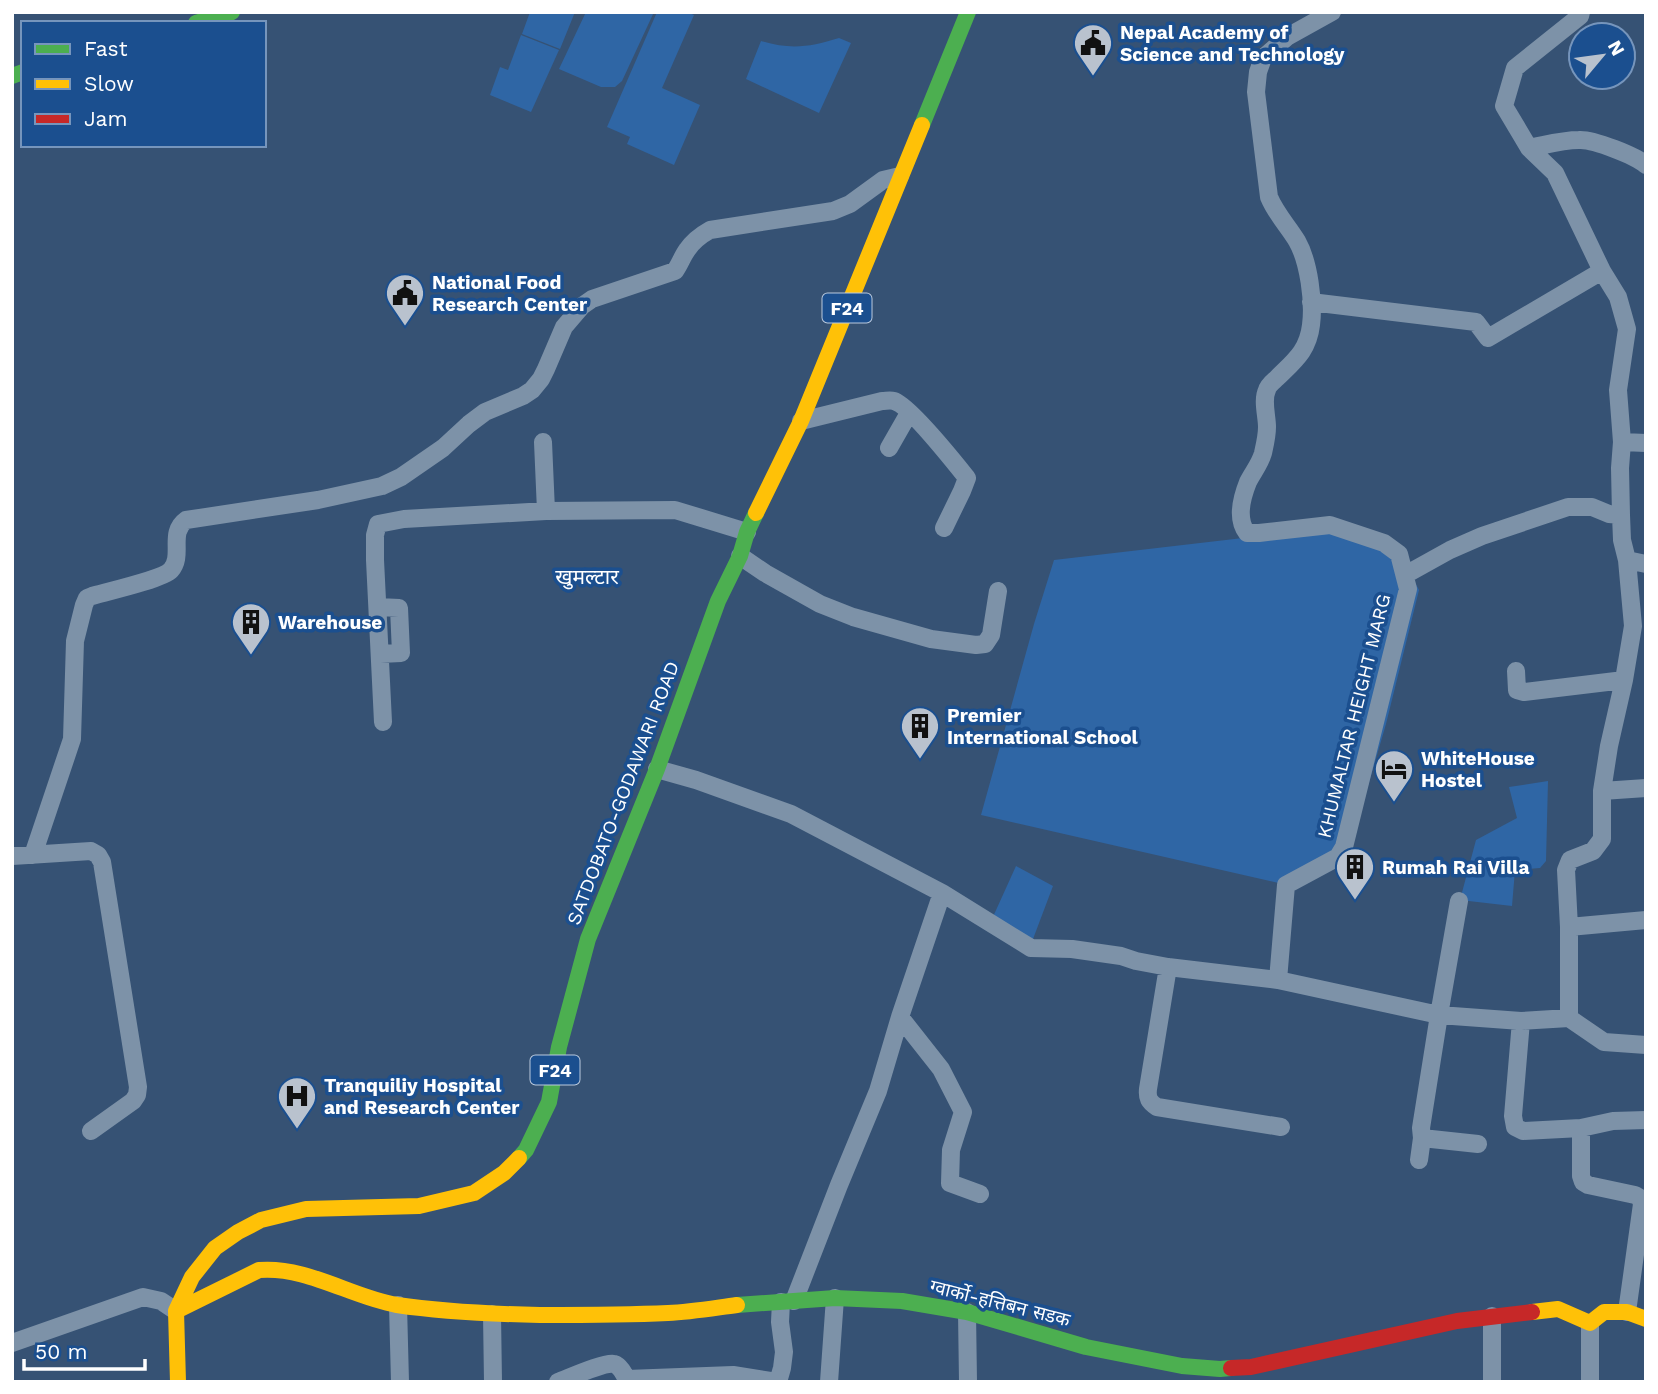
<svg xmlns="http://www.w3.org/2000/svg" width="1658" height="1394" viewBox="0 0 1658 1394" font-family="'Work Sans','Noto Sans Devanagari',sans-serif">
  <style>
    .green { fill: #2f66a5 }
    .lines { fill: none; stroke-linecap: round; stroke-linejoin: round }
    .street { stroke: #7d92a8; stroke-width: 18 }
    .fast { stroke: #4caf50; stroke-width: 16 }
    .slow { stroke: #ffc107; stroke-width: 16 }
    .jam { stroke: #c62828; stroke-width: 16 }
    .labels { text-anchor: middle; dominant-baseline: central; stroke-width: 7; stroke-linejoin: round; paint-order: stroke }
    .shield { fill: #1b4f8f; stroke: #bbcadd; stroke-width: 2 }
    .shield-label { font-size: 18px; font-weight: bold; fill: #fff }
    .poi-label { font-size: 19px; font-weight: bold; fill: #fff; stroke: #1b4f8f; text-anchor: start }
    .street-label { font-size: 19px; fill: #fff; stroke: #1b4f8f }
    .neighbourhood-label { font-size: 21px; fill: #fff; stroke: #1b4f8f }
  </style>
  <rect width="100%" height="100%" fill="#365274"/>
  <path class="green" d="M530,12H575L560,49L522,34Z
    M586,12H654L622,81L615,87H601L559,69Z
    M657,12H687L694,15L662,88L700,105L674,165L627,144L630,137L607,127Z
    M521,35L559,50L531,112L490,95L500,67L508,70Z
    M839,38L851,43L819,113L746,79L761,41C791,50 810,47 839,38Z
    M1326,525L1400,554L1419,590L1386,724L1347,858L1296,887L981,815L1034,624L1054,560L1243,538Z
    M1548,781L1546,861L1540,868L1515,870L1512,906L1460,900L1476,840L1517,818L1509,787Z
    M1016,866L1053,886L1033,939L992,919Z"/>
  <g class="lines">
    <path class="street" d="M1529,148C1545,145 1562,140 1579,140C1593,139 1636,156 1646,165
      M1311,302L1476,322L1488,338L1602,271
      M801,421L882,401C886,401 890,400 894,401C909,405 955,463 967,478L962,491L944,528
      M543,442L546,511
      M1622,442L1646,443
      M889,448L909,413
      M740,556L765,573L820,604L853,617L931,639L976,645L985,644L991,635L998,591
      M1627,560L1646,564
      M1405,575L1450,550L1482,536L1568,507H1592L1609,514L1621,515
      M378,607L399,608L401,653L380,654
      M1516,671L1517,690L1524,692L1624,680
      M383,722L375,560V535L378,524L404,519L546,511L675,510L747,532
      M657,769L696,780L791,814L942,893L1031,948L1072,949L1121,956L1136,961L1168,967L1278,980L1439,1015L1521,1021L1569,1018L1604,1042L1646,1045
      M1602,791L1646,788
      M33,855L72,739L75,641L84,605L87,598L92,596C106,592 163,579 171,570C184,555 168,533 186,520L318,500L382,486L401,477L443,448L469,424L485,412L523,396L532,390L541,379L546,369L564,327L582,306L592,299L675,271C680,264 682,257 687,250C693,241 701,235 710,230L833,211L850,204L883,180L900,176
      M12,856L91,851L98,855L102,862L138,1087L137,1095L133,1101L91,1131
      M1459,901L1439,1015L1421,1128L1422,1138L1478,1144
      M1569,927L1646,920
      M1168,967L1148,1089C1147,1098 1149,1102 1157,1107L1281,1127
      M1278,980L1286,885L1338,857L1344,847L1408,589L1399,554L1384,543L1330,525L1259,533H1247C1236,519 1242,497 1248,482C1253,472 1260,464 1263,453C1265,444 1267,436 1267,427C1267,416 1262,400 1267,390C1268,385 1274,381 1277,378C1294,361 1308,351 1311,325C1314,302 1309,262 1297,241C1288,226 1276,214 1269,197L1256,92L1258,72L1263,58L1287,37L1332,12
      M900,1017L941,1069L963,1112L951,1150L950,1183L980,1194
      M1569,1018V927L1566,870L1570,860L1593,851L1602,839V791L1609,746L1624,680L1633,626L1627,560L1622,540L1621,515L1620,468L1622,442L1618,390L1627,329L1618,297L1602,271L1555,173L1529,148L1504,106L1515,68L1580,16L1581,12
      M1521,1021L1513,1116L1515,1127L1523,1131L1581,1128L1613,1121L1646,1120
      M1581,1128V1176L1583,1182L1588,1185L1635,1195L1640,1198L1642,1204L1627,1312
      M1419,1160L1422,1138
      M794,1301L839,1185L878,1091L900,1017L942,893
      M398,1305L400,1382
      M967,1312L968,1382
      M492,1314L493,1382
      M1492,1316V1382
      M1590,1323V1382
      M12,1343L143,1297L161,1301L176,1311
      M627,1379L733,1375L777,1382
      M558,1382C569,1378 604,1362 614,1364C621,1366 625,1376 628,1382
      M778,1382L782,1368L784,1352L780,1322L781,1302
      M829,1382L835,1298"/>
    <path class="fast" d="M196,23L232,12
      M12,76L23,72
      M922,125L968,12
      M519,1158L526,1150L549,1102L559,1047L588,939L657,769L718,601L740,556L747,532L756,513
      M737,1305L835,1298L902,1301L967,1312L1086,1347L1182,1366L1220,1369L1231,1368"/>
    <path class="slow" d="M756,513L801,421L922,125
      M176,1311L259,1270C307,1266 351,1297 397,1305C444,1312 493,1314 540,1315C583,1315 625,1315 668,1313C691,1312 714,1308 737,1305
      M1532,1312L1558,1309L1590,1323L1604,1312H1627L1646,1319
      M178,1382L176,1311L192,1277L215,1248L238,1232L261,1220L306,1209L419,1206L474,1193L504,1173L519,1158"/>
    <path class="jam" d="M1231,1368L1251,1367L1457,1321L1532,1312"/>
  </g>
  <defs>
    <g id="civic-pin" transform="scale(2.0125)"><path d="M0 17L-7.5 6A9.5 9.5 0 1 1 7.5 6Z" fill="#b9c2ce" stroke="#1b4f8f"/><path d="M-.6-6.5H3V-4.5H.6V-3L4-1V1h2V6H-6V1h2V-1L-.6-3ZM-1.2 2.5V6h2.4V2.5Z" fill="#111"/></g>
    <g id="building-pin" transform="scale(2.0125)"><path d="M0 17L-7.5 6A9.5 9.5 0 1 1 7.5 6Z" fill="#b9c2ce" stroke="#1b4f8f"/><path d="M-4-6H4V6H1V3H-1V6H-4ZM-2.5-4.3h1.7v1.8h-1.7ZM.8-4.3h1.7v1.8H.8ZM-2.5-1h1.7V.8h-1.7ZM.8-1h1.7V.8H.8Z" fill="#111"/></g>
    <g id="hotel-pin" transform="scale(2.0125)"><path d="M0 17L-7.5 6A9.5 9.5 0 1 1 7.5 6Z" fill="#b9c2ce" stroke="#1b4f8f"/><path d="M-6-4.5h1.5V1H6V5H4.5V3h-9V5H-6ZM-4 0a1.8 1.8 0 1 1 3.6 0ZM.5 0V-2.5h3Q6-2.5 6 0Z" fill="#111"/></g>
    <g id="hospital-pin" transform="scale(2.0125)"><path d="M0 17L-7.5 6A9.5 9.5 0 1 1 7.5 6Z" fill="#b9c2ce" stroke="#1b4f8f"/><path d="M-5-5h3v3.5h4V-5h3V5h-3V1.5h-4V5h-3Z" fill="#111"/></g>
  </defs>
  <g fill-rule="evenodd">
    <use href="#civic-pin" x="1093" y="43"/>
    <use href="#civic-pin" x="405" y="293"/>
    <use href="#building-pin" x="251" y="622"/>
    <use href="#building-pin" x="920" y="726"/>
    <use href="#hotel-pin" x="1394" y="769"/>
    <use href="#building-pin" x="1355" y="867"/>
    <use href="#hospital-pin" x="297" y="1096"/>
  </g>
  <g class="labels">
    <g class="shield">
      <rect x="822.5" y="293.5" width="49" height="29" rx="5"/>
      <rect x="530.5" y="1055.5" width="49" height="29" rx="5"/>
    </g>
    <g class="shield-label">
      <text x="847" y="308">F24</text>
      <text x="555" y="1070">F24</text>
    </g>
    <g class="poi-label">
      <text x="1120" y="32">Nepal Academy of<tspan x="1120" dy="22">Science and Technology</tspan></text>
      <text x="432" y="282">National Food<tspan x="432" dy="22">Research Center</tspan></text>
      <text x="278" y="622">Warehouse</text>
      <text x="947" y="715">Premier<tspan x="947" dy="22">International School</tspan></text>
      <text x="1421" y="758">WhiteHouse<tspan x="1421" dy="22">Hostel</tspan></text>
      <text x="1382" y="867">Rumah Rai Villa</text>
      <text x="324" y="1085">Tranquiliy Hospital<tspan x="324" dy="22">and Research Center</tspan></text>
    </g>
    <g class="street-label">
      <text transform="translate(1354 716) rotate(-76)">KHUMALTAR HEIGHT MARG</text>
      <text transform="translate(623 793) rotate(-69)">SATDOBATO-GODAWARI ROAD</text>
      <text transform="translate(1000 1303) rotate(14)">ग्वार्को-हत्तिबन सडक</text>
    </g>
    <g class="neighbourhood-label">
      <text x="587" y="576">खुमल्टार</text>
    </g>
  </g>
  <rect width="1658" height="1394" fill="none" stroke="#ffffff" stroke-width="28"/>
  <rect x="21" y="21" width="245" height="126" fill="#1b4f8f" stroke="#7695bc" stroke-width="2"/>
  <rect x="35" y="44" width="35" height="10" fill="#4caf50" stroke="#7695bc" stroke-width="2"/>
  <text x="84" y="56" font-size="21" fill="#ffffff">Fast</text>
  <rect x="35" y="79" width="35" height="10" fill="#ffc107" stroke="#7695bc" stroke-width="2"/>
  <text x="84" y="91" font-size="21" fill="#ffffff">Slow</text>
  <rect x="35" y="114" width="35" height="10" fill="#c62828" stroke="#7695bc" stroke-width="2"/>
  <text x="84" y="126" font-size="21" fill="#ffffff">Jam</text>
  <g transform="translate(1602 56) rotate(61)"><circle r="33" fill="#1b4f8f" stroke="#7695bc" stroke-width="2"/>
  <path d="M0-5L12 26L0 18L-12 26Z" fill="#b9c2ce"/>
  <text y="-10" font-size="19" font-weight="bold" text-anchor="middle" fill="#ffffff">N</text>
  </g>
  <path d="M24 1359v10h121v-10" fill="none" stroke="#ffffff" stroke-width="3.5"/>
  <text x="35" y="1359" font-size="21" fill="#ffffff" stroke="#1b4f8f" stroke-width="5" paint-order="stroke">50 m</text>
</svg>
